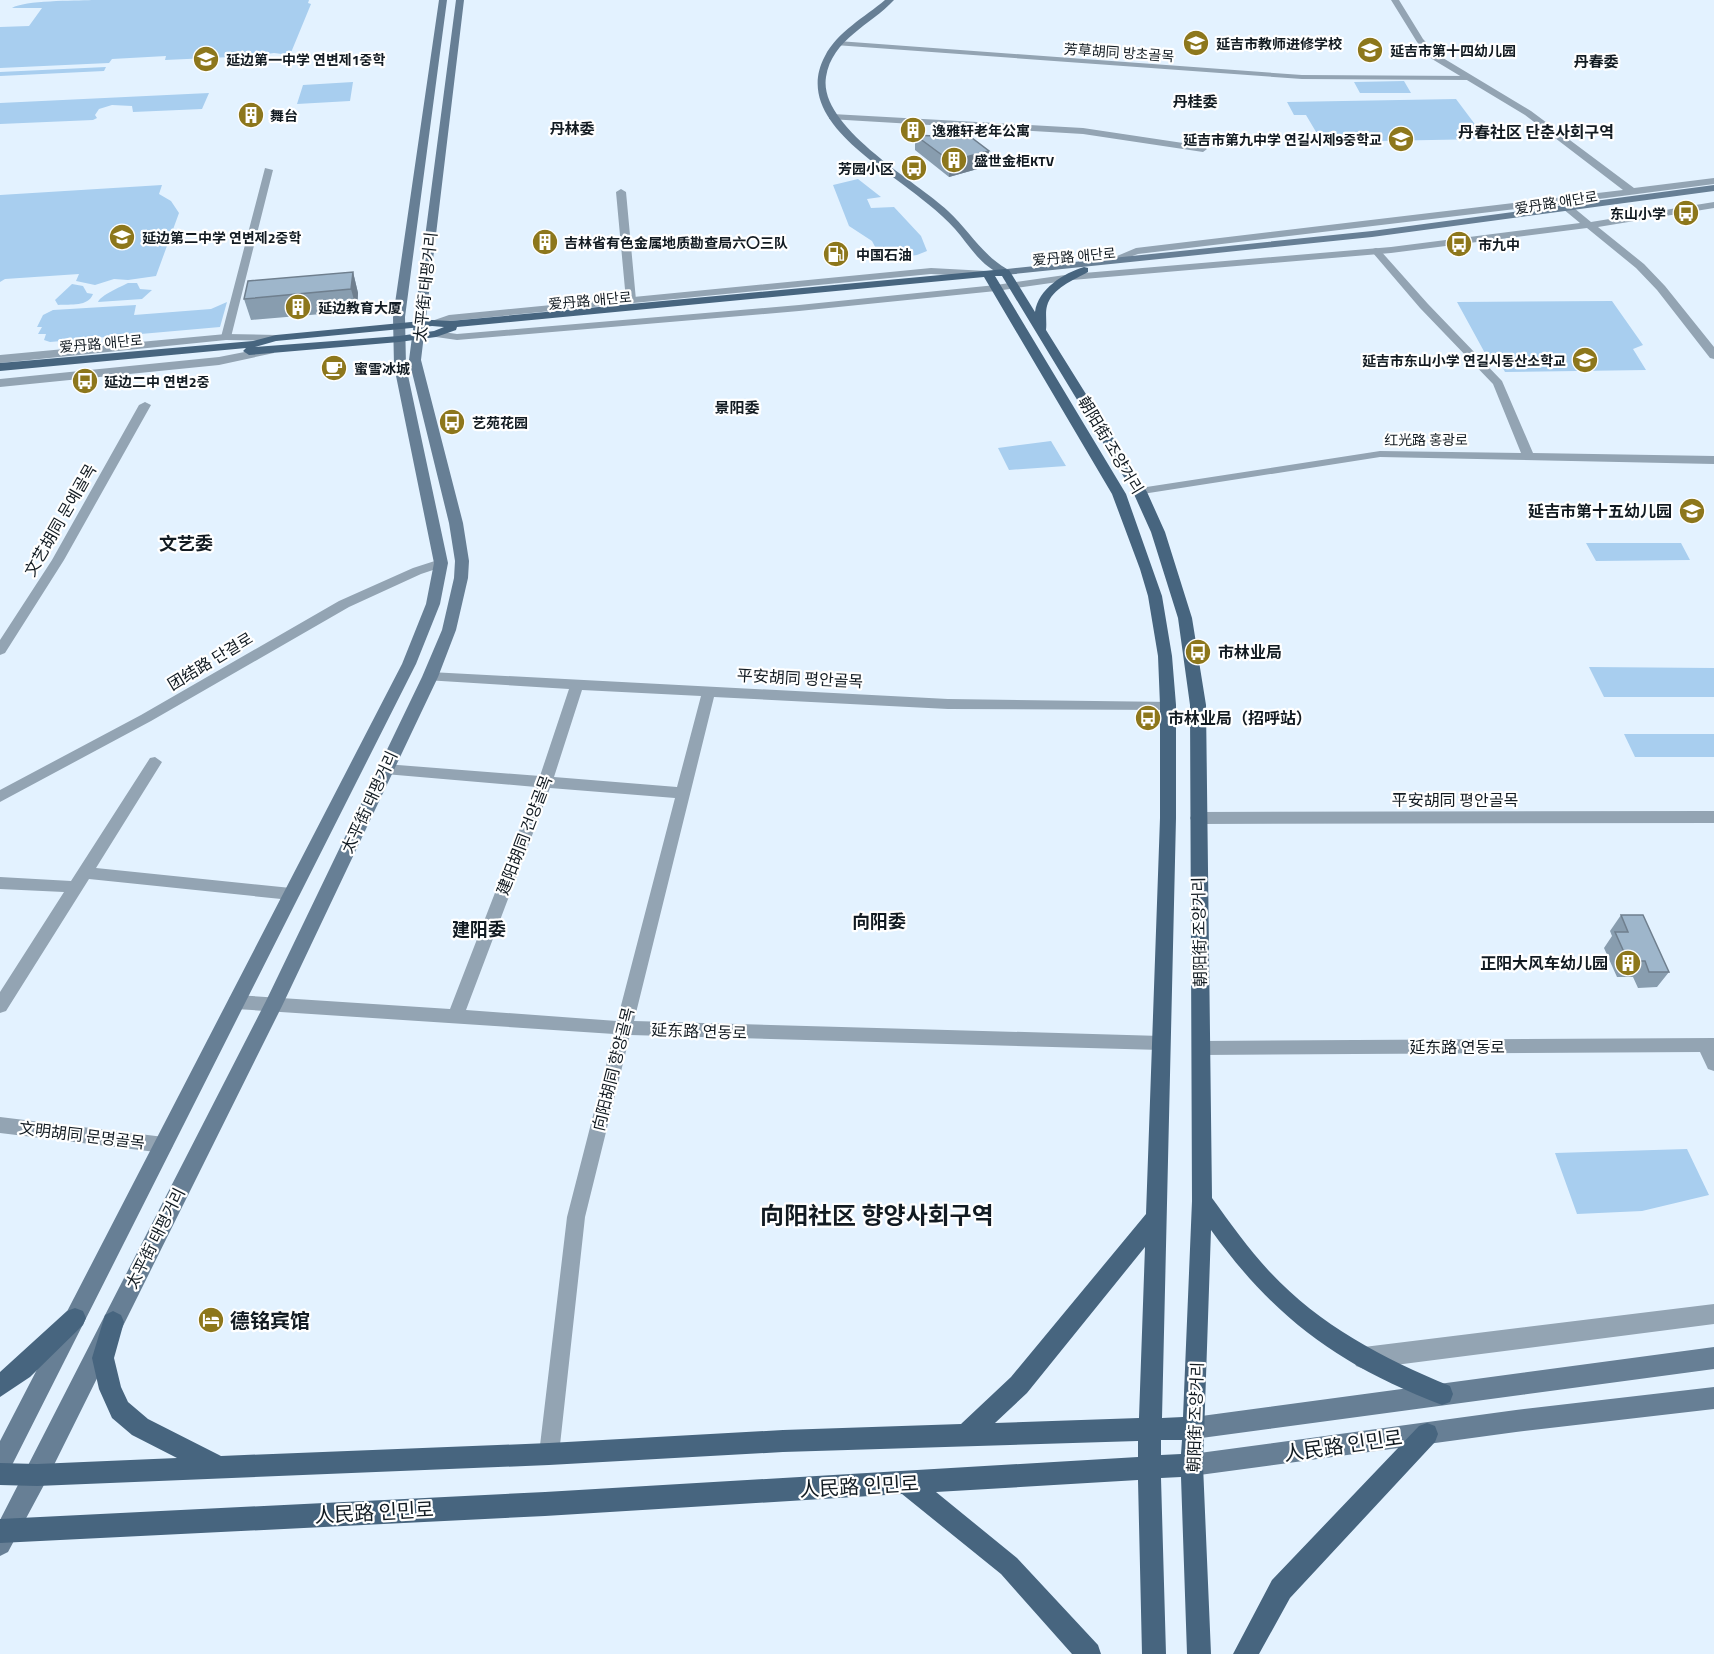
<svg xmlns="http://www.w3.org/2000/svg" width="1714" height="1654" viewBox="0 0 1714 1654" font-family="'Titillium Web','Noto Sans SC','Noto Sans KR',sans-serif">
  <style>
    .green { fill: #a8ceef }
    .lines { fill: none; stroke-linecap: round; stroke-linejoin: round }
    .minor { fill: #93a4b3; fill-rule: evenodd }
    .tertiary { fill: #93a4b3; fill-rule: evenodd }
    .secondary { fill: #677f95; fill-rule: evenodd }
    .primary { fill: #47657f; fill-rule: evenodd }
    .wall { fill: #889daf }
    .shaded-wall { fill: #6f7f8e }
    .building { fill: #9eb6cb; stroke: #6f7f8e; stroke-width: 1.5 }
    .labels { text-anchor: middle; dominant-baseline: central; stroke-width: 4.5; stroke-linejoin: round; paint-order: stroke }
    .far-poi-label { font-size: 14px; font-weight: bold; fill: #121b22; stroke: #fff; text-anchor: start }
    .far-street-label { font-size: 14px; fill: #121b22; stroke: #fff }
    .far-neighbourhood-label { font-size: 15px; font-weight: bold; fill: #121b22; stroke: #fff }
    .far-quarter-label { font-size: 16px; font-weight: bold; fill: #121b22; stroke: #fff }
    .street-label { font-size: 16px; fill: #121b22; stroke: #fff }
    .poi-label { font-size: 16px; font-weight: bold; fill: #121b22; stroke: #fff; text-anchor: end }
    .neighbourhood-label { font-size: 18px; font-weight: bold; fill: #121b22; stroke: #fff }
    .near-poi-label { font-size: 20px; font-weight: bold; fill: #121b22; stroke: #fff; text-anchor: start }
    .near-street-label { font-size: 20px; fill: #121b22; stroke: #fff }
    .near-quarter-label { font-size: 24px; font-weight: bold; fill: #121b22; stroke: #fff }
  </style>
  <rect width="100%" height="100%" fill="#e3f2ff"/>
  <path class="green" d="M92,0H309L308,3L311,4L290,55L274,53L259,55L258,52H254L252,56L165,60L166,56L112,59L109,63L0,68V27L29,26L42,8H12C25,0 74,1 92,0Z
    M106,67L104,71L0,76V72Z
    M1404,81L1411,93H1360L1354,82Z
    M353,82L350,101L297,104L303,85Z
    M209,93L202,109L133,112L132,106L112,105L99,109L95,115L97,118L93,120L0,124V103Z
    M1456,99L1486,139L1322,142L1306,115H1294L1287,102Z
    M858,179L881,197L867,199L871,208L894,207L921,236L927,251L917,255L882,260L872,241L849,226L833,185Z
    M162,185L159,194L171,201L179,213L156,276L128,280L114,279L95,285L76,281L79,274L5,279L0,282V195Z
    M128,283H137L140,289L152,290L142,299L98,302C101,295 120,287 128,283Z
    M72,284L83,286L87,293L93,294C88,307 71,304 58,305L55,300Z
    M1612,301L1643,345L1633,349L1646,370L1505,372L1496,355H1486L1457,302Z
    M227,302L220,327L50,342L44,340L46,334H38L42,327H37L43,315L53,310L136,305L134,315L211,309Z
    M1051,441L1066,466L1009,470L998,448Z
    M1586,543H1681L1690,560L1596,561Z
    M1589,667L1714,668V697H1604Z
    M1624,734H1714V757H1635Z
    M1687,1149L1709,1195L1642,1211L1577,1214L1555,1153Z"/>
  <g class="lines">
    <path class="minor" d="M838,41L1302,75L1470,76L1474,78L1470,80L1302,79L835,45L834,43Z
      M832,114L1083,128L1203,146L1207,149L1203,152L1083,134L829,119V115Z
      M265,168L273,170L231,337L226,340L221,337Z
      M621,189L626,192L636,300L631,303L626,300L616,192Z
      M1376,248L1379,249L1428,304L1502,381L1533,453L1714,456V464L1380,457L1136,495V489L1140,488L1380,451L1521,453L1493,384L1420,308L1373,253V249Z
      M145,402L151,405L64,560L5,653L0,655V640L52,560L139,405Z
      M441,559L445,560L447,563L445,566L421,574L349,607L151,721L0,802V790L141,715L339,601L413,568Z
      M430,672L948,699L1173,702L1175,705L1168,710L948,709L714,697L634,1021L1161,1036L1167,1038L1169,1043L1167,1048L1161,1050L630,1035L585,1217L559,1454L556,1461L549,1464L542,1461L539,1454L567,1217L614,1034L236,1009L230,1007L228,1002L230,997L236,995L450,1009L536,787L385,774L378,769L385,764L540,776L569,689L425,680L423,677L425,674ZM582,690L701,696L677,787L554,777ZM550,788L675,798L617,1021L466,1010Z
      M155,757L162,762L96,868L291,888L297,890L299,894L297,898L291,900L89,879L6,1011L0,1013V992L64,892L0,889V877L71,881L150,758Z
      M1714,811V823L1197,824L1192,822L1190,818L1192,814L1197,812Z
      M1714,1038V1071L1708,1069L1700,1052L1201,1055L1195,1053L1192,1048L1195,1043L1201,1041Z
      M0,1117L164,1137L170,1139L173,1145L170,1151L164,1153L0,1133Z"/>
    <path class="tertiary" d="M1391,0H1399L1423,39L1438,55L1531,111L1634,188L1714,178V184L1568,203L1591,222L1714,202V208L1598,227L1644,264L1665,286L1714,347V359L1710,358L1657,290L1636,268L1587,228L1391,253L1072,280L996,291L799,311L457,340L436,337L430,334L436,331L457,334L799,305L996,285L1072,274L1391,247L1580,223L1557,204L1138,254L1115,262L1110,259L1136,248L1623,190L1525,115L1432,59L1417,42Z
      M931,268L987,271L992,274L987,277L931,274L450,321L432,326L426,323L449,315Z
      M226,334L276,335L282,338L276,341L226,340L0,363V355Z
      M270,347L274,349V353L219,365L0,387V379L219,357Z
      M1714,1304V1324L1364,1369L1356,1366L1353,1358L1356,1350L1364,1347Z"/>
    <path class="secondary" d="M439,0H447L405,317L406,366L448,563L440,604L416,664L8,1473L0,1476V1441L402,664L426,604L434,563L394,366L393,317Z
      M456,0H464L421,360L463,523L469,561L468,578L456,630L438,677L283,1004L45,1483L8,1552L0,1556V1520L266,1001L422,677L442,630L454,578L455,561L449,523L409,360Z
      M885,0H894C871,25 832,39 826,77C818,127 916,181 948,211C968,229 982,255 1007,269L1372,231L1714,185V191L1372,237L1005,275C982,269 970,246 955,229C947,220 938,212 928,204C889,169 790,121 825,56C837,32 865,17 885,0Z
      M1714,1347V1369L1194,1439L1186,1436L1183,1428L1186,1420L1194,1417Z
      M1714,1387V1409L1516,1432L1192,1476L1184,1473L1181,1465L1184,1457L1192,1454L1516,1410Z"/>
    <path class="primary" d="M1084,267L1088,268V272C1074,280 1052,288 1047,306C1045,313 1047,322 1046,330L1147,492L1165,532L1192,618L1206,705L1212,1198C1230,1223 1248,1248 1269,1271C1319,1325 1382,1358 1450,1386L1453,1394L1450,1402L1442,1405C1340,1366 1275,1319 1211,1230L1203,1465L1211,1654H1187L1181,1477L1161,1478L1166,1654H1142L1138,1480L936,1492L1017,1558L1098,1645L1101,1654H1072L1001,1574L902,1494L545,1516L0,1543V1519L545,1492L1138,1457V1441L783,1452L549,1465L37,1486L0,1485V1463L37,1464L177,1458L132,1435L112,1418L99,1389L92,1358L105,1315L113,1311L121,1315L124,1322L114,1358L121,1387L128,1402L148,1419L221,1456L549,1443L783,1430L961,1424L1011,1377L1146,1214L1160,818V705L1158,656L1148,596L1140,569L1112,494L984,277L457,327L456,330L436,337L399,342L249,355L243,351L246,348L0,371V363L253,341L276,335L432,320L450,321L1005,269L1009,270L1035,312C1038,289 1064,273 1084,267ZM995,276H1002L1133,492L1151,532L1178,618L1190,705L1192,1201L1183,1417L1162,1418L1176,818V705L1172,656L1162,596L1126,494ZM432,326L444,327L434,331L399,336L255,347L276,341ZM1145,1247L1139,1418L995,1423L1027,1393ZM1161,1440H1182L1181,1454L1161,1455Z
      M75,1308L83,1311L86,1318L83,1325L30,1377L0,1397V1372L67,1311Z
      M1427,1423L1435,1426L1438,1434L1435,1442L1290,1598L1259,1654H1233L1272,1580L1419,1426Z"/>
  </g>
  <path class="wall" d="M915,135L989,151L988,166L949,177L915,150Z
    M353,272L358,293L357,311L251,320L244,299Z
    M1621,915L1669,972L1657,987L1638,988L1633,977H1617L1604,948L1612,936L1610,931Z"/>
  <path class="shaded-wall" d="M989,151L988,166L949,177L950,161Z
    M353,272L358,293L357,311L351,289Z"/>
  <path class="building" d="M915,135L972,138L989,151L950,161Z
    M353,272L351,289L244,299L248,281Z
    M1621,915H1643L1669,972H1649L1645,961H1628L1615,932H1628Z"/>
  <defs>
    <g id="school-disc" transform="scale(1.35)"><circle r="9.5" fill="#8d771c" stroke="#fff"/><path d="M0-5L7-2L0 1L-7-2ZM-4 1L0 2.5L4 1V4Q0 6-4 4Z" fill="#fff"/></g>
    <g id="building-disc" transform="scale(1.35)"><circle r="9.5" fill="#8d771c" stroke="#fff"/><path d="M-4-6H4V6H1V3H-1V6H-4ZM-2.5-4.3h1.7v1.8h-1.7ZM.8-4.3h1.7v1.8H.8ZM-2.5-1h1.7V.8h-1.7ZM.8-1h1.7V.8H.8Z" fill="#fff"/></g>
    <g id="bus-disc" transform="scale(1.35)"><circle r="9.5" fill="#8d771c" stroke="#fff"/><path d="M-5-6H5V4H4V6H2V4H-2V6H-4V4H-5ZM-3.5-4V0h7V-4ZM-3.5 1.2v1.5H-2V1.2ZM2 1.2v1.5H3.5V1.2Z" fill="#fff"/></g>
    <g id="fuel-disc" transform="scale(1.35)"><circle r="9.5" fill="#8d771c" stroke="#fff"/><path d="M-5.5-6h7V0h2V4h1.3V-2.5L3-4.5l.8-.8L6-3V5H2.5V1h-1V6h-7ZM-4.2-4.7v3.2H.2V-4.7Z" fill="#fff"/></g>
    <g id="cafe-disc" transform="scale(1.35)"><circle r="9.5" fill="#8d771c" stroke="#fff"/><path d="M-5.5-4.5H6V0H3Q3 3.5 0 3.5H-2.5Q-5.5 3.5-5.5 0ZM3-3.2v2h1.7v-2ZM-6 4.5H4V6H-6Z" fill="#fff"/></g>
    <g id="hotel-disc" transform="scale(1.35)"><circle r="9.5" fill="#8d771c" stroke="#fff"/><path d="M-6-4.5h1.5V1H6V5H4.5V3h-9V5H-6ZM-4 0a1.8 1.8 0 1 1 3.6 0ZM.5 0V-2.5h3Q6-2.5 6 0Z" fill="#fff"/></g>
  </defs>
  <g fill-rule="evenodd">
    <use href="#school-disc" x="1196" y="43"/>
    <use href="#school-disc" x="1370" y="50"/>
    <use href="#school-disc" x="206" y="59"/>
    <use href="#building-disc" x="251" y="115"/>
    <use href="#building-disc" x="913" y="130"/>
    <use href="#school-disc" x="1401" y="139"/>
    <use href="#building-disc" x="954" y="160"/>
    <use href="#bus-disc" x="914" y="168"/>
    <use href="#bus-disc" x="1686" y="213"/>
    <use href="#school-disc" x="122" y="237"/>
    <use href="#building-disc" x="545" y="242"/>
    <use href="#bus-disc" x="1459" y="244"/>
    <use href="#fuel-disc" x="836" y="254"/>
    <use href="#building-disc" x="298" y="307"/>
    <use href="#school-disc" x="1585" y="360"/>
    <use href="#cafe-disc" x="334" y="368"/>
    <use href="#bus-disc" x="85" y="381"/>
    <use href="#bus-disc" x="452" y="422"/>
    <use href="#school-disc" x="1692" y="511"/>
    <use href="#bus-disc" x="1198" y="652"/>
    <use href="#bus-disc" x="1148" y="718"/>
    <use href="#building-disc" x="1628" y="963"/>
    <use href="#hotel-disc" x="211" y="1320"/>
  </g>
  <g class="labels">
    <g class="far-poi-label">
      <text x="1216" y="43">延吉市教师进修学校</text>
      <text x="1390" y="50">延吉市第十四幼儿园</text>
      <text x="226" y="59">延边第一中学 연변제1중학</text>
      <text x="270" y="115">舞台</text>
      <text x="932" y="130">逸雅轩老年公寓</text>
      <text x="1382" y="139" text-anchor="end">延吉市第九中学 연길시제9중학교</text>
      <text x="974" y="160">盛世金柜KTV</text>
      <text x="894" y="168" text-anchor="end">芳园小区</text>
      <text x="1666" y="213" text-anchor="end">东山小学</text>
      <text x="142" y="237">延边第二中学 연변제2중학</text>
      <text x="564" y="242">吉林省有色金属地质勘查局六〇三队</text>
      <text x="1478" y="244">市九中</text>
      <text x="856" y="254">中国石油</text>
      <text x="318" y="307">延边教育大厦</text>
      <text x="1566" y="360" text-anchor="end">延吉市东山小学 연길시동산소학교</text>
      <text x="354" y="368">蜜雪冰城</text>
      <text x="104" y="381">延边二中 연변2중</text>
      <text x="472" y="422">艺苑花园</text>
    </g>
    <g class="far-street-label">
      <text transform="translate(1119 52) rotate(4)">芳草胡同 방초골목</text>
      <text transform="translate(1556 202) rotate(-9)">爱丹路 애단로</text>
      <text transform="translate(1074 256) rotate(-5)">爱丹路 애단로</text>
      <text transform="translate(590 300) rotate(-5)">爱丹路 애단로</text>
      <text transform="translate(101 343) rotate(-5)">爱丹路 애단로</text>
      <text x="1426" y="439">红光路 홍광로</text>
    </g>
    <g class="far-neighbourhood-label">
      <text x="1596" y="61">丹春委</text>
      <text x="1195" y="101">丹桂委</text>
      <text x="572" y="128">丹林委</text>
      <text x="737" y="407">景阳委</text>
    </g>
    <g class="far-quarter-label">
      <text x="1536" y="132">丹春社区 단춘사회구역</text>
    </g>
    <g class="street-label">
      <text transform="translate(425 287) rotate(-84)">太平街 태평거리</text>
      <text transform="translate(1111 445) rotate(59)">朝阳街 조양거리</text>
      <text transform="translate(60 520) rotate(-60)">文艺胡同 문예골목</text>
      <text transform="translate(210 661) rotate(-31)">团结路 단결로</text>
      <text transform="translate(800 678) rotate(3)">平安胡同 평안골목</text>
      <text x="1455" y="800">平安胡同 평안골목</text>
      <text transform="translate(369 802) rotate(-65)">太平街 태평거리</text>
      <text transform="translate(524 835) rotate(-69)">建阳胡同 건양골목</text>
      <text transform="translate(1199 932) rotate(-91)">朝阳街 조양거리</text>
      <text transform="translate(699 1031) rotate(2)">延东路 연동로</text>
      <text x="1457" y="1047">延东路 연동로</text>
      <text transform="translate(613 1069) rotate(-76)">向阳胡同 향양골목</text>
      <text transform="translate(82 1135) rotate(7)">文明胡同 문명골목</text>
      <text transform="translate(155 1238) rotate(-63)">太平街 태평거리</text>
      <text transform="translate(1195 1417) rotate(-88)">朝阳街 조양거리</text>
    </g>
    <g class="poi-label">
      <text x="1672" y="511">延吉市第十五幼儿园</text>
      <text x="1218" y="652" text-anchor="start">市林业局</text>
      <text x="1168" y="718" text-anchor="start">市林业局（招呼站）</text>
      <text x="1608" y="963">正阳大风车幼儿园</text>
    </g>
    <g class="neighbourhood-label">
      <text x="186" y="543">文艺委</text>
      <text x="879" y="921">向阳委</text>
      <text x="479" y="929">建阳委</text>
    </g>
    <g class="near-poi-label">
      <text x="230" y="1320">德铭宾馆</text>
    </g>
    <g class="near-street-label">
      <text transform="translate(1343 1445) rotate(-8)">人民路 인민로</text>
      <text transform="translate(859 1486) rotate(-3)">人民路 인민로</text>
      <text transform="translate(374 1512) rotate(-3)">人民路 인민로</text>
    </g>
    <g class="near-quarter-label">
      <text x="877" y="1215">向阳社区 향양사회구역</text>
    </g>
  </g>
</svg>
